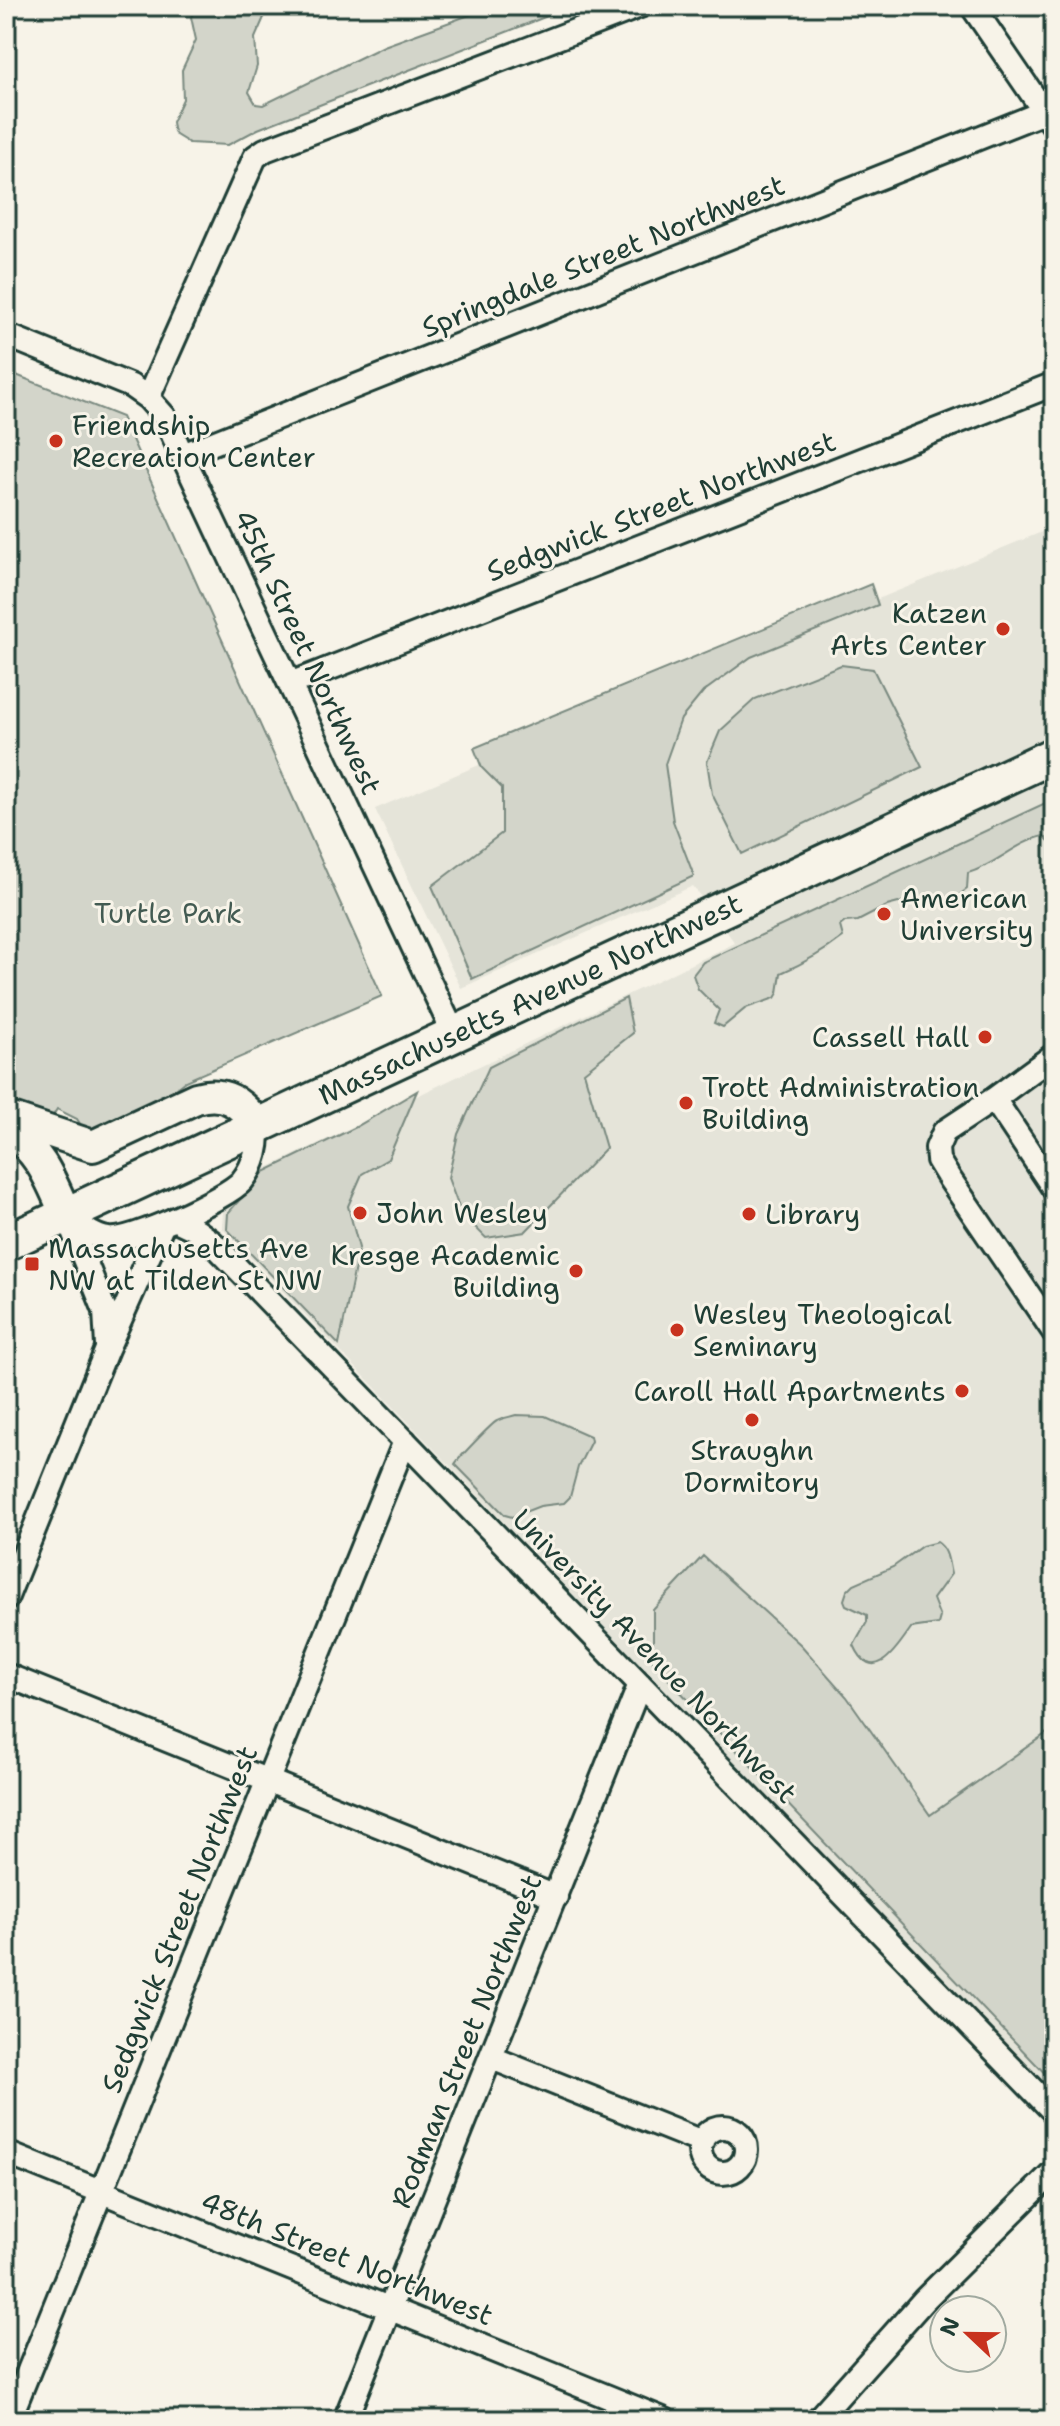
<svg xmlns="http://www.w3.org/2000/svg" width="1060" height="2426" viewBox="0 0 1060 2426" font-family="'Shantell Sans',sans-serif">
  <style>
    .built { fill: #e5e4d9 }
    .green { fill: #d3d5ca; stroke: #79897f; stroke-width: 2 }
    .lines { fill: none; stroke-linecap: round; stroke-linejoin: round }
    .street-casing { stroke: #1f3d34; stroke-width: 28 }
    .secondary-casing { stroke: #1f3d34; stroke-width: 36 }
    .primary-casing { stroke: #1f3d34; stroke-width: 40 }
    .street { stroke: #f7f3e8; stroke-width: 22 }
    .secondary { stroke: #f7f3e8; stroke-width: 30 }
    .primary { stroke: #f7f3e8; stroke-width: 34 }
    .poi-dot { fill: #c8321e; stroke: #f7f3e8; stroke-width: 3 }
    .labels { text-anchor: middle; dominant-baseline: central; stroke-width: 6; stroke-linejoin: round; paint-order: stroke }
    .street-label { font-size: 28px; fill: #1f3d34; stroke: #f7f3e8 }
    .poi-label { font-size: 28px; fill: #1f3d34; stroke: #f7f3e8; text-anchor: start }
    .park-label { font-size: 28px; fill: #435b52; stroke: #f7f3e8 }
  </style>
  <rect width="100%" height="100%" fill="#f7f3e8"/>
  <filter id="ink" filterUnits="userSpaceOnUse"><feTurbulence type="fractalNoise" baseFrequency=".0125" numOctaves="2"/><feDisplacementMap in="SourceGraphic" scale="16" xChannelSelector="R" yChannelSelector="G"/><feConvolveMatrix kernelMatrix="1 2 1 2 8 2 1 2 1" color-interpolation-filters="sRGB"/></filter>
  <g filter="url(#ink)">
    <path class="built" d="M1054,527V2096L222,1228L223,1212L263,1170L735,943L693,886L461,988L375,809L673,683Z"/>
    <path class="green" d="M197,6H269L255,38L257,66L249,92L256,104L263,105L384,46L494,6H573L258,129L228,145L189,143L176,135L173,129L172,122L183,99L182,70L196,40L191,17Z
      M6,371L122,417L382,996L185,1081L157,1103L89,1132L84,1130L77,1119L57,1109L51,1119L6,1100Z
      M871,584L878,605L751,657L703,692L681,719L665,764L673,821L694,876L472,979L432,886L502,833V788L482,768L474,748Z
      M841,665L873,669L922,767L742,854L712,794L707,762L720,731L755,699Z
      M1054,799V846L1044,836C1016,842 996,865 968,873L967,889L953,900L918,903L910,900L887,906L858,921L845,922L840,926L843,937C824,952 804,963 781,973L778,993L775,998L746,1008L723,1027L714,1023L719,1010L698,989L693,975L703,962Z
      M626,998L633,1033L584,1072L606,1148L525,1232L486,1238L461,1213L448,1178L458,1134L489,1067Z
      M417,1091L388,1159L362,1174L348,1206L359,1248L339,1345L227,1229L228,1213L264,1172L356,1127Z
      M516,1415L545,1416L590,1436L591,1441L578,1467L570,1497L564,1503L540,1506L512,1517L505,1515L455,1464C458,1459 491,1424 497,1421C502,1418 510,1417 516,1415Z
      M937,1542C948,1549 948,1561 951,1574L933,1599L940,1617L938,1624L911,1628C897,1648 873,1688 854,1645L867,1622V1615L846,1605L844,1600L847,1591L854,1584L893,1567L922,1546Z
      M703,1556L801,1645L847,1697L930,1815L1054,1728V2083L653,1663V1610Z"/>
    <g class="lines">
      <g class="street-casing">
        <path id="street" d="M972,6L1054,126
          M6,335L131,386L148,398L164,416L454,1034
          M148,398L255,157L265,150L640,6
          M183,455L1044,112
          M290,684L1054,384
          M1054,1055L994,1099L944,1132L937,1148L938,1160L949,1178L1054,1332
          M994,1099L1054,1189
          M66,1215C79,1224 92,1237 108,1239C130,1243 227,1198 242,1181C255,1165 260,1144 257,1124
          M67,1216L105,1311L107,1346
          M174,1219L193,1228L212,1242L1054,2112
          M6,1599L107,1349L163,1224
          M6,1675L556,1897
          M492,2058L702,2142
          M700 2150a23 23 0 1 1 46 0a23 23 0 1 1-46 0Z
          M6,2153L665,2420
          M9,2420L405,1441
          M345,2420L640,1684
          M817,2420L924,2300L1054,2171"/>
      </g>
      <g class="secondary-casing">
        <path id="secondary" d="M6,1117L93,1146L196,1098C225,1090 240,1102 257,1124
          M6,1128C40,1151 50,1178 66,1215"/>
      </g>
      <g class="primary-casing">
        <g id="primary">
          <path id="s1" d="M6,1243L1054,755"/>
        </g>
      </g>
      <use href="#street" class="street"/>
      <use href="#secondary" class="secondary"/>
      <use href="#primary" class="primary"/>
    </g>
  </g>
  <g class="poi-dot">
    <circle cx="56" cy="441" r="8"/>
    <circle cx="1003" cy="629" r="8"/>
    <circle cx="884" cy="914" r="8"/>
    <circle cx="985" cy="1037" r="8"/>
    <circle cx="686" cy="1103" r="8"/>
    <circle cx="360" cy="1213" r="8"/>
    <circle cx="749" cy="1214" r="8"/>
    <rect x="24" y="1256" width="16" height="16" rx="4"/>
    <circle cx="576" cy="1271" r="8"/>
    <circle cx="677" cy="1330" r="8"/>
    <circle cx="962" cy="1391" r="8"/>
    <circle cx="752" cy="1420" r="8"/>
  </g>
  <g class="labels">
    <g class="street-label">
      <text transform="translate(603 256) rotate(-22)">Springdale Street Northwest</text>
      <text transform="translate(661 506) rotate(-21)">Sedgwick Street Northwest</text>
      <text transform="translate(308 652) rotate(65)">45th Street Northwest</text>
      <text stroke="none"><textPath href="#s1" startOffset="578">Massachusetts Avenue Northwest</textPath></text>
      <text transform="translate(655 1656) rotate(46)">University Avenue Northwest</text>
      <text transform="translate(179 1919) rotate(-68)">Sedgwick Street Northwest</text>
      <text transform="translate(466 2041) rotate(-68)">Rodman Street Northwest</text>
      <text transform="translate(347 2258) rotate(22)">48th Street Northwest</text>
    </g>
    <g class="poi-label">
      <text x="72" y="425">Friendship<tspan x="72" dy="32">Recreation Center</tspan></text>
      <text x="987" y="613" text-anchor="end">Katzen<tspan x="987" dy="32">Arts Center</tspan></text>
      <text x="900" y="898">American<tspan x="900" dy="32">University</tspan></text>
      <text x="969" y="1037" text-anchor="end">Cassell Hall</text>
      <text x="702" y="1087">Trott Administration<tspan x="702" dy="32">Building</tspan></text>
      <text x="376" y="1213">John Wesley</text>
      <text x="765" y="1214">Library</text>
      <text x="48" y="1248">Massachusetts Ave<tspan x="48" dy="32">NW at Tilden St NW</tspan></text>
      <text x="560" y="1255" text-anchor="end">Kresge Academic<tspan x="560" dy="32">Building</tspan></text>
      <text x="693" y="1314">Wesley Theological<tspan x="693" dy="32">Seminary</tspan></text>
      <text x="946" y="1391" text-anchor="end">Caroll Hall Apartments</text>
      <text x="752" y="1450" text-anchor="middle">Straughn<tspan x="752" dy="32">Dormitory</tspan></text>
    </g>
    <g class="park-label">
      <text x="168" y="913">Turtle Park</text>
    </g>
  </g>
  <rect width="1060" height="2426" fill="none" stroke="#f7f3e8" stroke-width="32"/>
  <rect x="16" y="16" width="1028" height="2394" fill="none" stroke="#1f3d34" stroke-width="3" filter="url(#ink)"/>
  <g transform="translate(968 2334) rotate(292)"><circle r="38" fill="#f7f3e8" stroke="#a1aaa0" stroke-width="2"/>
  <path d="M0-6L14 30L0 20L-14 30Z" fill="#c8321e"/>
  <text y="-12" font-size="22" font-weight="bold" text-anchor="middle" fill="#1f3d34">N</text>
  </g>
</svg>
